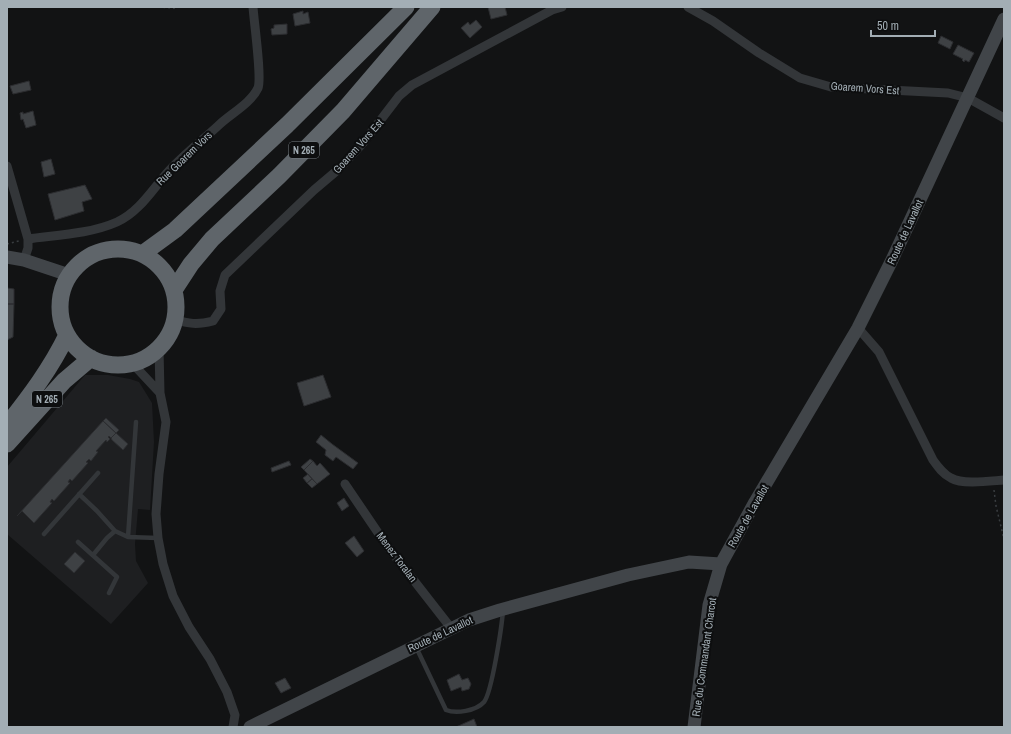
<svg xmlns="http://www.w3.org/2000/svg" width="1011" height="734" viewBox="0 0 1011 734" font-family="'Archivo Narrow',sans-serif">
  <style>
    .built { fill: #1e1f21 }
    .building { fill: #3e4144; stroke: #2c2d30 }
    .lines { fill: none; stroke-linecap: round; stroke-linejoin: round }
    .path { stroke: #393d40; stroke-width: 1.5; stroke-dasharray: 2 3; stroke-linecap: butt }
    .lane { stroke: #333639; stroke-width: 4.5 }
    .street { stroke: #333639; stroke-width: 9 }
    .secondary { stroke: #414549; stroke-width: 13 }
    .highway { stroke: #5f656a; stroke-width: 17 }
    .labels { text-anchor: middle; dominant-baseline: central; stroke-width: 4; stroke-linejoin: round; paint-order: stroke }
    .shield { fill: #0d0e0f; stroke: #767e83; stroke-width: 1 }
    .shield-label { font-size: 10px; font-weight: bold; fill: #a3aeb5 }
    .street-label { font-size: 11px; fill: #a3aeb5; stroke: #0d0e0f }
  </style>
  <rect width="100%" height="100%" fill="#121314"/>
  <path class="built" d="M85,375H108L130,379L139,382L152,403L154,442L150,510L138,509L135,544L136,561L148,583L111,624L7,534V467Z"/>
  <path class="building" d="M488,7H505L507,15L491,19Z
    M303,11V14L308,12L310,23L295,26L293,14Z
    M476,20L482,27L470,38L461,28L468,22L470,25Z
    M287,24V34L272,35L271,29L274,28V25Z
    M941,36L953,42L950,49L938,43Z
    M958,45L974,53L969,62L965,60L964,62L962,60L963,59L953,54Z
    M29,81L31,90L13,94L10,86Z
    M33,111L36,125L26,128L23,119L21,120L20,113L23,112V114Z
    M51,159L55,174L44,177L41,162Z
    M85,185L92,199L82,202L84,211L55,220L48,194Z
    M7,288L14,289V304H7Z
    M7,304H14L13,337L7,340Z
    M323,375L331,397L304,406L297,383Z
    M106,418L119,430L116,433L103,421Z
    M103,421L116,433L111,438L109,436L108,437L110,439L107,442L106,440L96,451L98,452L91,461L89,459L86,462L88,463L72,481L70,479L68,482L70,483L54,501L52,499L50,502L52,503L34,523L22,511L17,516Z
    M116,433L128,444L123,450L112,440L111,438Z
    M321,435L332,444L358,463L353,469L336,457L333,461L325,455L326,450L316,442Z
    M310,459L313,461L304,470L301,467Z
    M289,461L291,465L272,472L271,468Z
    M313,461L317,466L320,463L330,474L317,484L304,470Z
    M308,474L312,479L307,483L303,478Z
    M312,479L317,484L312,488L307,483Z
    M344,498L349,506L342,511L337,503Z
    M354,536L364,551L357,557L345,543Z
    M75,552L85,561L74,573L64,564Z
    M459,674L462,680L468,678L471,684L469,689L462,691L461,687L451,691L447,680Z
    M285,678L291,688L281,693L275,683Z
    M474,719L477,727H456Z"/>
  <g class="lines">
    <path class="path" d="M158,7L174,8L180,7
      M7,244L19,241
      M994,490L996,506L1004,539"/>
    <path class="lane" d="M136,422L128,537L158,538
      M79,494L97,511L115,531L128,537
      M44,534L98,473
      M78,542L117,577L109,593
      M93,555L107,538L115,531
      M416,647L446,710C456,714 476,711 484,702C492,692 502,625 503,610"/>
    <path class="street" d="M688,7L713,21L759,53L800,78L831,87L948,93L968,98L1004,118
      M7,166L28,239V248L24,260
      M28,239C57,235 90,234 117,222C139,212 152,190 167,173C183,155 203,140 220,124C232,113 251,103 258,88C262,78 254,22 253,7
      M174,319C189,324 197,325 213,321L221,309L220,291L225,275L314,190L340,168L363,143L399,96L412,85L552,10L562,7
      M858,328L879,352L933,460C938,467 943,474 951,478C963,485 990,481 1004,480
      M159,348L160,393L166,422L159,474L156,514L158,538L163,564L173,596L189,627L210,659L227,692L235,715L233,727
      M132,363L160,393
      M345,484L387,546L451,628"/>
    <path class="secondary" d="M7,257L24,260L69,275
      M250,727L469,620L500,610L628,575L689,562L721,564
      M694,727L709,605L721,564L755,502L858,328L891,262L1004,19"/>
    <path class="highway" d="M60 307a58 58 0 1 1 116 0a58 58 0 1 1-116 0Z
      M142,254L175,230L287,125L406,7
      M174,290L191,264L212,239L279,176L343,111L432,7
      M7,425C30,396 51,368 67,335
      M7,444L64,381L91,358"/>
  </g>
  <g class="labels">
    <g class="shield">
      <rect x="289" y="142" width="30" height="16" rx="3"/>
      <rect x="32" y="391" width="30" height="16" rx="3"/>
    </g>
    <g class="shield-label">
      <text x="304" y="150">N 265</text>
      <text x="47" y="399">N 265</text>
    </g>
    <g class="street-label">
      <text transform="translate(865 88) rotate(4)">Goarem Vors Est</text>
      <text transform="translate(358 146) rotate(-48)">Goarem Vors Est</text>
      <text transform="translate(184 158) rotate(-44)">Rue Goarem Vors</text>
      <text transform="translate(905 232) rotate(-65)">Route de Lavallot</text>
      <text transform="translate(748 516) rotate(-60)">Route de Lavallot</text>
      <text transform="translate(397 557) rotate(53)">Menez Toralan</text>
      <text transform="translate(440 634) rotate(-25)">Route de Lavallot</text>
      <text transform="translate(704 657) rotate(-82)">Rue du Commandant Charcot</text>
    </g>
  </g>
  <rect width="1011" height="734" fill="none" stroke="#a3aeb5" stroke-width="16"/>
  <path d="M871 30v6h64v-6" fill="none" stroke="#a3aeb5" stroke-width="2"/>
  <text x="877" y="30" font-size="12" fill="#a3aeb5" stroke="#0d0e0f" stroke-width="3" paint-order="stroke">50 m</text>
</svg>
